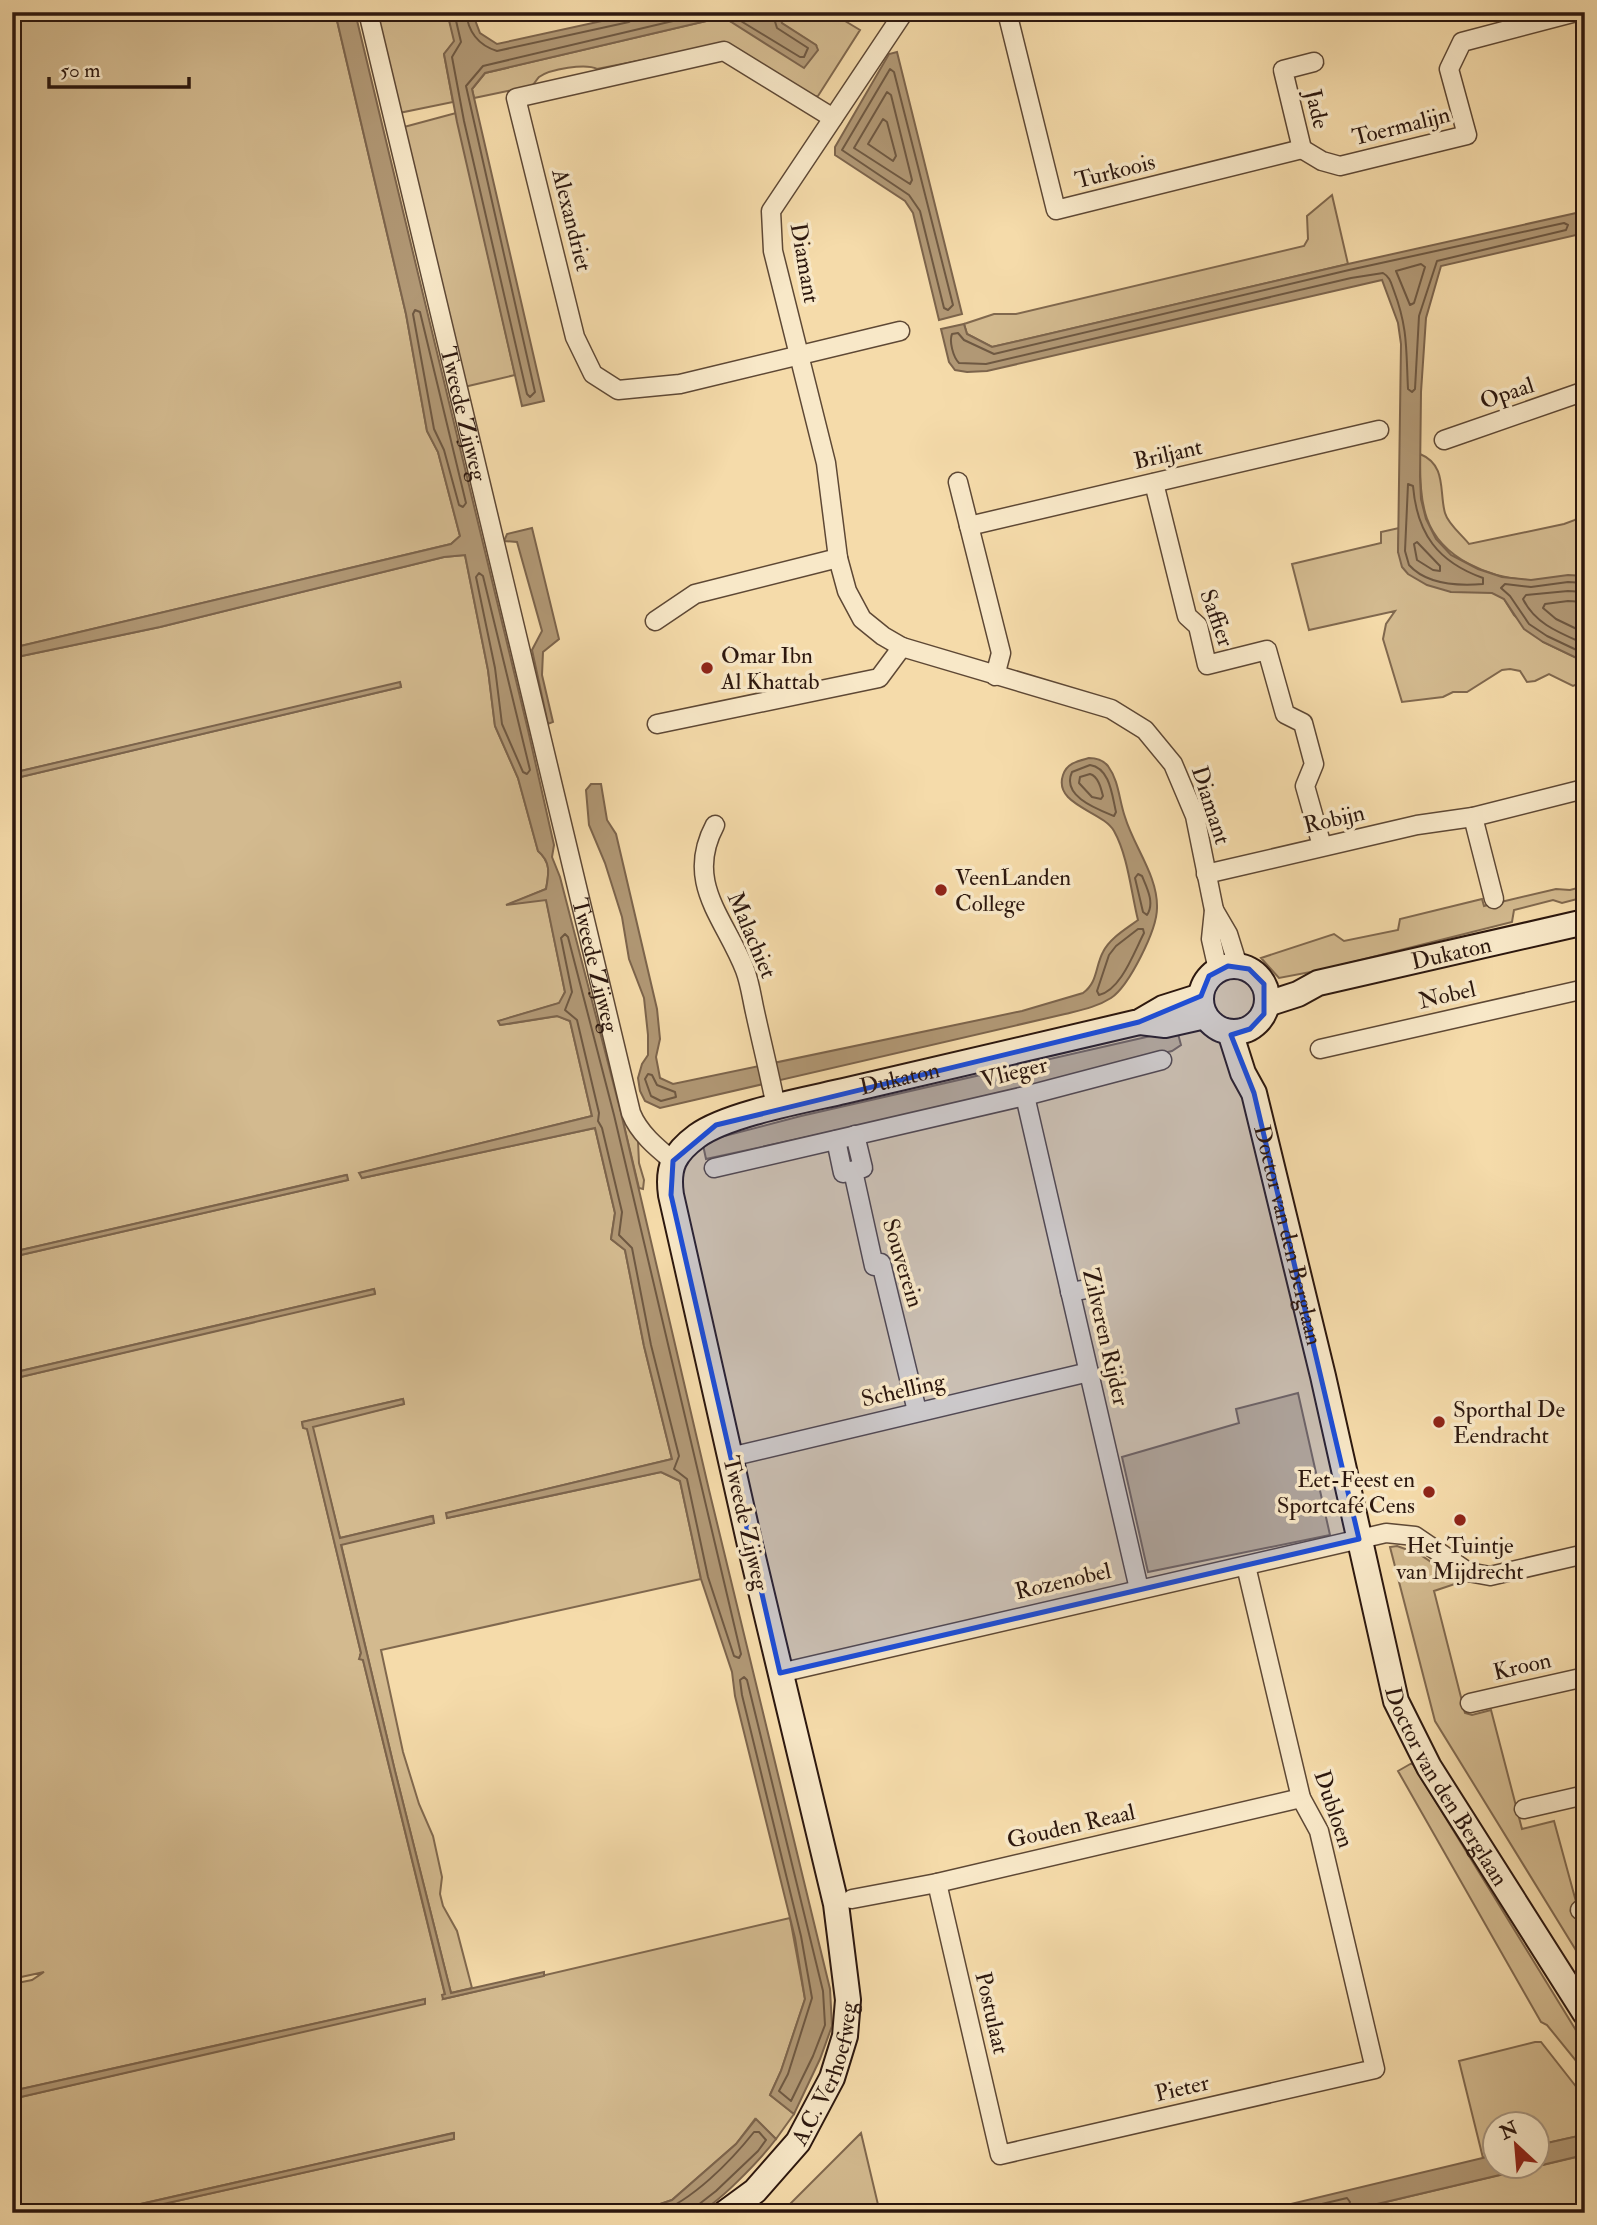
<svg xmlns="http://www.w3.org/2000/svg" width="1597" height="2225" viewBox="0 0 1597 2225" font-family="'IM FELL Double Pica',serif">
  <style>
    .green { fill: #d3ba8f; stroke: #80684e; stroke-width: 2 }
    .water { fill: #b19875; stroke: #7c644c; stroke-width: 2 }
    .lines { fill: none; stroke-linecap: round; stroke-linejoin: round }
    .shore { stroke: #6e5842; stroke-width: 2 }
    .street-casing { stroke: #5e4835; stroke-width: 21 }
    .secondary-casing { stroke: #2c170e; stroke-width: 28 }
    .street { stroke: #f8e8c8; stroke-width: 18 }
    .secondary { stroke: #f8e8c8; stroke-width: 24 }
    .marked { fill: #1d4ed8; fill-opacity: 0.2; stroke: #1d4ed8; stroke-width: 5; stroke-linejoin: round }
    .poi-dot { fill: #8f2418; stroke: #f8e8c8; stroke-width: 2.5 }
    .labels { text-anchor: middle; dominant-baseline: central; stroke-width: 7; stroke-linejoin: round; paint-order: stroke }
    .street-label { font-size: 23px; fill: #2c170e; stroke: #f8e8c8 }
    .poi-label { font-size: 23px; fill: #2c170e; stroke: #f8e8c8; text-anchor: start }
  </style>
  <rect width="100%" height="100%" fill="#f5dbaa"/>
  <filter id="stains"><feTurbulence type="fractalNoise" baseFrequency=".00286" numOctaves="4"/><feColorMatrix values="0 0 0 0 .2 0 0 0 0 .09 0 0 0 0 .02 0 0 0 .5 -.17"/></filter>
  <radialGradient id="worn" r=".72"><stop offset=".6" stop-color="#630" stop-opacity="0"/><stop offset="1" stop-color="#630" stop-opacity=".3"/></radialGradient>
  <path class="green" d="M12,12H335L406,314L427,431L438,452L460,536L451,544L12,648Z
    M375,12H447L455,41L444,54L453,102L399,113Z
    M779,12H830L860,30L818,96L810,98L718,45L597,69C586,63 550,69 539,77C537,79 534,84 532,86L474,98L472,89L485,73L719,18L817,46L781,23Z
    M456,113L515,375L464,387L404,127Z
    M1332,195L1348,264L992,347L967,334L964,324L994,314H1016L1304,246L1308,239L1307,216Z
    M1420,454C1447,465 1439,492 1445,513C1448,524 1462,535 1469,544L1564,524L1575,520L1585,509V576C1566,575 1550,580 1531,580C1510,580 1488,574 1469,564C1422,539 1420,504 1420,454Z
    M1399,528L1398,552L1451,592H1492L1504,599L1514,615L1543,642L1585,662V681L1573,686L1549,674L1535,681L1527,682L1520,671L1510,669L1502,670L1467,692H1453L1443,697L1402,702L1383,639L1386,624L1395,611L1309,630L1292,564L1381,543V532Z
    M465,555L488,670L495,726L518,778L538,851C551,862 549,873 546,889L510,904L546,899L565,992L560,1003L499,1021L501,1025L558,1016L570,1021L592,1116L360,1173L362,1178L595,1128L615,1213L611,1239L625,1250L644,1346L672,1459L447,1513V1518L661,1472L680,1481L701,1579L381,1650L403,1752L419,1804L433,1836L442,1877L440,1894L443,1906L457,1931L472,1988L451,1993L395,1771L341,1544L434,1523L432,1516L340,1538L312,1426L404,1404L403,1399L302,1422L303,1427L307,1428L361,1653L360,1655L363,1660L445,1995L443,1999L790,1918L805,1999L781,2071L770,2095L794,2114L776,2139L755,2119L736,2144L672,2200L634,2213H123L454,2139L453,2133L101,2213H12V2099L425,2003V1999L12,2091V1984L32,1980L44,1972L12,1979V1379L375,1293L374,1289L12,1373V1257L348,1180L346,1175L12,1252V1021L17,1020V1017L12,1018V779L401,687L400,683L12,773V658L160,627L444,557Z
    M1585,886V897L1562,903L1553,900L1514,910L1512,922L1321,970L1279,978L1261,958L1334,934L1344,941L1398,930L1400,919L1482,899L1484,906L1556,889L1570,890Z
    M1177,1030L1181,1045L1172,1051L900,1117L706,1159L703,1145L713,1139L801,1116Z
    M621,1113L638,1141L639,1163L644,1180L643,1189L639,1188Z
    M1298,1393L1330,1535L1148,1572L1122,1457L1239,1423L1236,1409Z
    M1397,1546L1419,1554L1461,1582L1434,1591L1465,1713L1472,1715L1491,1710L1522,1829L1554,1821L1578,1909L1585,1924V1965L1435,1721L1390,1547Z
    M1412,1763L1585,2045V2072L1547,2025L1541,2022L1398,1771Z
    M1535,2042H1541L1585,2098V2142L1578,2136L1538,2145V2124H1496L1495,2155L1483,2158L1459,2061Z
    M861,2133L880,2213H781Z
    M1585,2155V2213H1339Z"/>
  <path class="water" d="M335,12H355L528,730L554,845L552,857L560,877L621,1113L709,1490L830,1989L832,2026L820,2059L794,2114L770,2095L781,2071L805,1999L795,1938L735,1696L732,1672L701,1579L680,1481L661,1472L447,1518L446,1513L672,1459L644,1346L625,1250L611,1239L615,1213L595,1128L362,1178L359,1173L592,1116L570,1021L557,1016L500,1025L498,1021L559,1003L565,992L546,900L506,905L546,889C549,873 551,862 538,851L518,778L495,726L488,670L465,555L444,557L160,627L12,658V648L451,544L460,536L438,452L427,431L406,314Z
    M447,12H472L480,33L497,44L643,12H779L782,23L816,45L818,50L804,68L728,20L719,18L485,73L472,89L544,401L522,406L457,122L444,54L454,41Z
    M897,52L962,314L939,320L913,213L905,201L835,155V147L889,54Z
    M1585,211V233L1441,266L1426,318L1421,392L1420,477L1421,499L1426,519L1436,539L1451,555L1478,569L1502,577L1531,580L1568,575L1585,576V662L1543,642L1524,629L1504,599L1492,593L1451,592L1427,585L1408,574L1402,567L1398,552L1401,344L1398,323L1382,280L987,371L967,372L955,370L949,362L941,329L964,324L967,334L992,347L1348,264Z
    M532,528L559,639L543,652L542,675L553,722L548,724L532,650L542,631L517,542L504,541L507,534Z
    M400,682L401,687L12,779V773Z
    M1089,758C1096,758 1103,760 1108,766C1119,781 1119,800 1125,817C1134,847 1158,876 1157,908C1157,930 1129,986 1111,998C1097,1007 1081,1010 1065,1014L660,1108L645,1101L640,1091L638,1078L642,1064L648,1055V1035L644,998L629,959L622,917L605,863L589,825L586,790L591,784H601L607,820L616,834L657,1009L660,1039L656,1057L660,1078L673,1084L1022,1011L1083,993C1098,982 1095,967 1103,952C1110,938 1126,929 1138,920C1131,892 1128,856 1114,831C1103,811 1053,805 1063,775C1067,763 1078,761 1089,758Z
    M347,1175L348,1180L12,1257V1252Z
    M374,1289L375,1294L12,1379V1373Z
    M403,1399L404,1404L313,1427L340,1538L433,1516L434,1523L341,1545L395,1771L451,1993L544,1972V1976L443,1999L442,1995L445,1994L363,1660L359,1659L361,1653L307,1429L303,1428L302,1422Z
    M425,1999V2004L12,2099V2091Z
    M756,2119L776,2139C764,2155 714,2210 695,2213C676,2215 654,2213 634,2213L672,2200L736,2144Z
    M454,2133V2139L123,2213H101Z
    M1578,2136L1585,2142L1584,2155L1339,2213H1253L1495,2155L1496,2166H1538V2145Z"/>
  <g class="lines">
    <path class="shore" d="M454,12L461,42L452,57L464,121L527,394L530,397L535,392L466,86L483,66L711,12
      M466,12C468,32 478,45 497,51L629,22L634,18L635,12
      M726,12L800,57H804L808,48L777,28L772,12
      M890,69L894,72L953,305L948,310L944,308L920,211L909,195L842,150Z
      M887,92L891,95L912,180L910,184L854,148Z
      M883,119L887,122L896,156L893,161L868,144Z
      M1564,223L1568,225L1566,230L1437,261L1419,316L1415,389L1412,392L1408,389C1406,350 1408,328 1394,291C1391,283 1390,277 1383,273L1351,278L986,364L959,363C953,357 949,341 952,334L958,333L964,340L994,354L1349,270Z
      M1421,264L1425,267L1414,303L1410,305L1396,271Z
      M415,310L420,312L466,503L463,507L459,505L444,450L434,429L413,314Z
      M1408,484L1413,486C1417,534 1438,562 1483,578V584C1459,586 1427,585 1409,565L1405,551Z
      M1417,542L1440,566V571L1433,570L1417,560L1414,544Z
      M479,573L483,576L530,770L527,774L523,772L502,724L495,668L476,577Z
      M1585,583L1568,582L1531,587L1505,584L1501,588L1510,596L1529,624L1547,636L1585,654
      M1585,592L1568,591L1526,595L1523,599C1535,624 1560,633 1585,644
      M1585,602L1568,601L1545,604L1543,608L1556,619L1585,633
      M1090,765C1110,768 1112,795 1116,812L1114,816C1097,809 1061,796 1072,772Z
      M1090,774C1098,776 1101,788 1103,796L1101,799L1092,797L1079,783L1080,777Z
      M1138,874L1142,876C1147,888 1155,903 1147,915L1143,912L1135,878Z
      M1138,929H1143L1144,933C1134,952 1121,990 1099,995L1097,991L1109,955L1116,946Z
      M565,934L568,937L614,1115L741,1654L739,1658L734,1656L708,1577L687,1479L674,1469L679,1456L651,1345L632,1248L619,1235L622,1212L602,1128L598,1121L599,1113L577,1020L565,1010L572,992L561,938Z
      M648,1074L652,1075L657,1085L675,1092L676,1097L661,1101L651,1096L645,1079Z
      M744,1677L747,1680L823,1991L825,2025L813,2056L791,2101L779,2091L788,2074L812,1998L801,1936L742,1695L740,1680Z
      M657,2213C692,2201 731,2161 754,2132H759L766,2140L758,2151L716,2191L698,2205L695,2213
      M1284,2213L1347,2198L1350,2202L1346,2213"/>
    <g class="street-casing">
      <g id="street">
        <path id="s1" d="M368,12L631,1113C639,1133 656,1147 673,1161"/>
        <path d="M1007,12L1056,210L1302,149"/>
        <path d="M833,118L724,51L516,98L575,337L593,374L618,390L680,384L900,331"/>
        <path d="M1302,149L1322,161L1340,166L1467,135L1449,69L1462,42L1576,12"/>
        <path d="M1302,149L1283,70L1314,62"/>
        <path d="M1444,440L1585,391"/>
        <path d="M958,482L1001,653L995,676"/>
        <path d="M1154,483L1187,616L1198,626L1207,665L1267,650L1285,714L1303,723L1314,764L1305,786L1322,846"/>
        <path d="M969,526L1379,430"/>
        <path d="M655,621L695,594L838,558"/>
        <path d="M902,647L1111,709L1145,730L1173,764L1195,816L1214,910L1211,939L1218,970"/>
        <path d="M657,724L879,678L902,647L883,636L862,619L847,591L838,558L826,463L773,251L771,211L904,12"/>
        <path d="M1473,817L1494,899"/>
        <path d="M715,825C684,883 725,918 745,970C750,983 752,999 755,1012C762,1044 770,1076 776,1107"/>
        <path d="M1206,874L1417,825L1473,817L1584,789"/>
        <path d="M1214,910L1228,934L1238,966"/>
        <path d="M1320,1049L1585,989"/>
        <path d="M1025,1096L1139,1589"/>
        <path d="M836,1140L843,1173L863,1168L855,1135"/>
        <path d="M714,1168L1025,1096L1162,1060"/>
        <path d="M853,1171L874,1266L881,1263L917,1411"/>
        <path d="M1070,1292L1093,1288"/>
        <path d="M730,1457L1089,1372"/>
        <path d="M780,1673L1386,1533L1415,1536L1468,1572L1490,1576L1585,1554"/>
        <path d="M1470,1703L1585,1677"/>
        <path d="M1524,1809L1585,1795"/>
        <path d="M937,1883L1000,2155L1375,2069L1319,1831L1301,1798L1246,1566"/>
        <path d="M852,1899L937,1883L1301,1798"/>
        <path d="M1580,1910L1585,1909"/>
      </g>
    </g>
    <g class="secondary-casing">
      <g id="secondary">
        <circle cx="1234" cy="999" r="33"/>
        <path id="s2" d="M1267,1004L1298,994L1318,983L1585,922"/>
        <path d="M1140,1022L1165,1025L1205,1016"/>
        <path id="s3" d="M1230,1032L1243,1073L1254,1093L1323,1376L1396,1701L1429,1767L1585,2013"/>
        <path id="s4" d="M725,2213L755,2191L798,2142L832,2078L845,2036L848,2000L836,1904L750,1545L671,1195C667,1167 674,1153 697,1136C727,1114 805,1100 844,1091C942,1068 1040,1045 1139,1022L1163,1008L1201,996"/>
      </g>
    </g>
    <use href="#street" class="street"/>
    <use href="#secondary" class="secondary"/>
  </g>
  <path class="marked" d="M1228,966L1249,969L1264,984V1014L1250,1029L1231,1035L1254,1093L1359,1539L780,1673L671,1195L673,1161L716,1125L1139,1022L1201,996L1209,976Z"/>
  <g class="poi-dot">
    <circle cx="707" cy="668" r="7"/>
    <circle cx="941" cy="890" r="7"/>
    <circle cx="1439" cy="1422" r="7"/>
    <circle cx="1429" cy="1492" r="7"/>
    <circle cx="1460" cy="1520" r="7"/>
  </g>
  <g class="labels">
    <g class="street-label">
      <text transform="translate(1317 109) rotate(77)">Jade</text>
      <text transform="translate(1401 126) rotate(-14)">Toermalijn</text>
      <text transform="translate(1115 171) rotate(-14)">Turkoois</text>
      <text transform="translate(572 220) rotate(76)">Alexandriet</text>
      <text transform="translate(805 263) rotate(80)">Diamant</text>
      <text transform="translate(1507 393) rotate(-19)">Opaal</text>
      <text stroke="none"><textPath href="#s1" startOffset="413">Tweede Zijweg</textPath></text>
      <text transform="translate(1168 454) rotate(-13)">Briljant</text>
      <text transform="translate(1217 618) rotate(70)">Saffier</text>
      <text transform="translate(1211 805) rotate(72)">Diamant</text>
      <text transform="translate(1334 819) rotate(-13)">Robijn</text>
      <text transform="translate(752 935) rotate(67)">Malachiet</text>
      <text stroke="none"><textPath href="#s2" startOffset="192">Dukaton</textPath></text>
      <text stroke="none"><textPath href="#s1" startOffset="980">Tweede Zijweg</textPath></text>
      <text transform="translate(1447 995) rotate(-13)">Nobel</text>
      <text transform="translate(1014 1072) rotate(-14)">Vlieger</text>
      <text stroke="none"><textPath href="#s4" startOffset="1360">Dukaton</textPath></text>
      <text stroke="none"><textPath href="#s3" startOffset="212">Doctor van den Berglaan</textPath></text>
      <text transform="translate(903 1263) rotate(73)">Souverein</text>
      <text transform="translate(1106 1337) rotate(77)">Zilveren Rijder</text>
      <text transform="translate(903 1390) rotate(-13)">Schelling</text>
      <text transform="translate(746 1523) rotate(77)">Tweede Zijweg</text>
      <text transform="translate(1063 1581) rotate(-13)">Rozenobel</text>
      <text transform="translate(1522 1666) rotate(-13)">Kroon</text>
      <text stroke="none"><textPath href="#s3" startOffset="789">Doctor van den Berglaan</textPath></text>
      <text transform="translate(1334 1809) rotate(71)">Dubloen</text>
      <text transform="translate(1071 1826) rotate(-13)">Gouden Reaal</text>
      <text transform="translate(992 2013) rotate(77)">Postulaat</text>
      <text stroke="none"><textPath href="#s4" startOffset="177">A.C. Verhoefweg</textPath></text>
      <text transform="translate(1182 2088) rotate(-13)">Pieter</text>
    </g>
    <g class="poi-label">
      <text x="721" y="655">Omar Ibn<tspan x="721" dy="26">Al Khattab</tspan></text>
      <text x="955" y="877">VeenLanden<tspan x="955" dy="26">College</tspan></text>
      <text x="1453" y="1409">Sporthal De<tspan x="1453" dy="26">Eendracht</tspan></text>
      <text x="1415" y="1479" text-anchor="end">Eet-Feest en<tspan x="1415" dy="26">Sportcafé Cens</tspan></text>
      <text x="1460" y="1545" text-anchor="middle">Het Tuintje<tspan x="1460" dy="26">van Mijdrecht</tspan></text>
    </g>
  </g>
  <rect width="1597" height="2225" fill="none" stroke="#f5dbaa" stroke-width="42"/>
  <rect x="14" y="14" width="1569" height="2197" fill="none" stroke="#2c170e" stroke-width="3.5"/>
  <rect x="21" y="21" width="1555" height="2183" fill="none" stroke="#2c170e" stroke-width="2"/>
  <g transform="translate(1516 2145) rotate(334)"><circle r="33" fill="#f8e8c8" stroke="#a6947e" stroke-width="2"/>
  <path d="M0-5L12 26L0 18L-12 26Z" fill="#8f2418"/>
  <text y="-10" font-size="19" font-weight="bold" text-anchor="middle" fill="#2c170e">N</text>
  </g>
  <path d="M49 77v10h140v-10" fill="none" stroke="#2c170e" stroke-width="3.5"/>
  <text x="60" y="77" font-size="21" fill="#2c170e" stroke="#f8e8c8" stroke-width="5" paint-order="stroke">50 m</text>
  <rect width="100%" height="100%" filter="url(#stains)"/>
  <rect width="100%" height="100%" fill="url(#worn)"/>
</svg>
